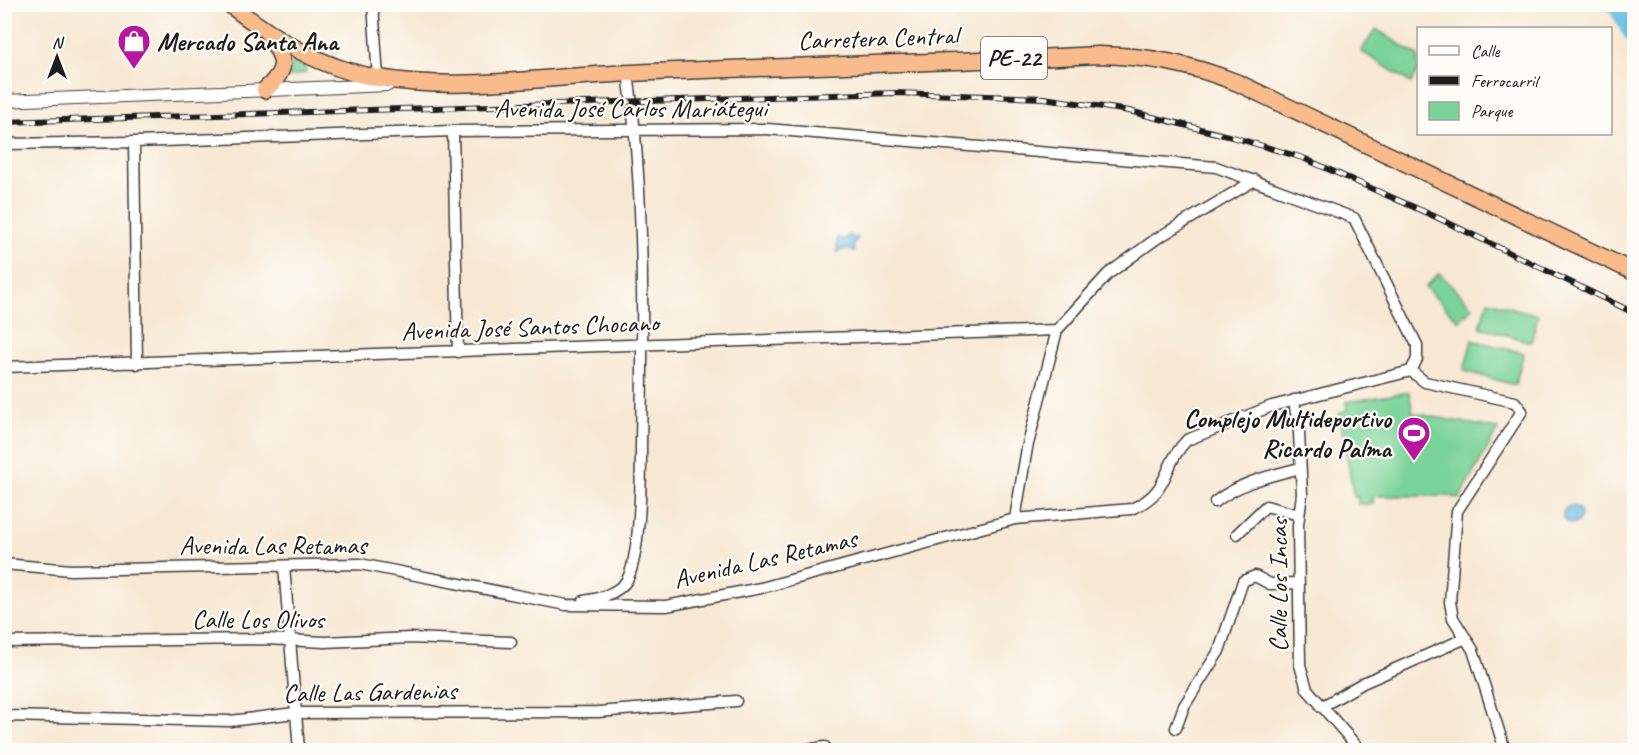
<svg xmlns="http://www.w3.org/2000/svg" width="1639" height="755" viewBox="0 0 1639 755" font-family="Caveat,sans-serif">
  <style>
    .green { fill: #7ad398; stroke: #4b785a; stroke-width: 1.5 }
    .water { fill: #67bde4; stroke: #426c80; stroke-width: 1.5 }
    .lines { fill: none; stroke-linecap: round; stroke-linejoin: round }
    .river { stroke: #67bde4; stroke-width: 22 }
    .minor-casing { stroke: #3d3b37; stroke-width: 13 }
    .tertiary-casing { stroke: #3d3b37; stroke-width: 14 }
    .trunk-casing { stroke: #3d3b37; stroke-width: 19 }
    .minor { stroke: #fff; stroke-width: 10 }
    .tertiary { stroke: #fff; stroke-width: 12 }
    .trunk { stroke: #fabb8c; stroke-width: 16 }
    .rail-casing { stroke: #1c1c1c; stroke-width: 6 }
    .rail { stroke: #fdfcf7; stroke-width: 4; stroke-dasharray: 11; stroke-linecap: butt }
    .labels { text-anchor: middle; dominant-baseline: central; stroke-width: 4.5; stroke-linejoin: round; paint-order: stroke }
    .shield { fill: #fdfcf7; stroke: #605f5e; stroke-width: 1.5 }
    .shield-label { font-size: 24px; font-weight: bold; fill: #1c1c1c }
    .street-label { font-size: 26px; fill: #1c1c1c; stroke: #fdfcf7 }
    .poi-label { font-size: 26px; font-weight: bold; fill: #1c1c1c; stroke: #fdfcf7; text-anchor: start }
  </style>
  <rect width="100%" height="100%" fill="#fdfcf7"/>
  <filter id="ink" filterUnits="userSpaceOnUse"><feTurbulence type="fractalNoise" baseFrequency=".0167" numOctaves="2"/><feDisplacementMap in="SourceGraphic" scale="12" xChannelSelector="R" yChannelSelector="G"/><feConvolveMatrix kernelMatrix="1 2 1 2 8 2 1 2 1" color-interpolation-filters="sRGB"/></filter>
  <filter id="wash" filterUnits="userSpaceOnUse"><feTurbulence type="fractalNoise" baseFrequency=".008" numOctaves="4" result="noise"/><feDisplacementMap in="SourceGraphic" scale="24" xChannelSelector="R" yChannelSelector="G"/><feGaussianBlur stdDeviation="1.35" result="paint"/><feColorMatrix in="noise" values="0 0 0 0 0 0 0 0 0 0 0 0 0 0 0 0 0 1.4 0 .05"/><feComposite in="paint" operator="in"/></filter>
  <g filter="url(#wash)">
    <rect width="100%" height="100%" fill="#f7e8d3"/>
    <path class="green" d="M1376,29L1418,56V71L1411,83L1361,51Z
      M293,61L305,67L306,73L289,77Z
      M1439,273L1473,307L1459,321L1425,287Z
      M1488,301L1538,315L1531,342L1480,327Z
      M1472,340L1524,353L1515,385L1464,371Z
      M1409,392L1413,413L1498,429L1459,499L1450,496H1373V504H1358V497H1354L1339,413L1347,410L1346,402Z"/>
    <path class="water" d="M849,235L853,238H858L853,245L855,252L846,249L837,252V238L845,239Z
      M1563 515a9 9 0 1 1 18 0a9 9 0 1 1-18 0Z"/>
    <g class="lines">
      <path class="river" d="M1618,4L1634,32"/>
    </g>
  </g>
  <g filter="url(#ink)">
    <g class="lines">
      <g class="minor-casing">
        <path id="minor" d="M373,4L378,78
          M453,131L458,352
          M134,142L137,364
          M4,144L134,142L453,131L767,129L1216,167L1354,218L1417,345V359L1411,371L1272,406L1187,440C1161,466 1172,492 1131,509L1015,519L761,588L666,606L566,605L360,564L71,570L4,564
          M4,367L1057,330
          M1411,371L1425,382L1515,402L1522,411L1457,511L1450,602L1453,618L1473,650L1505,750
          M1294,400L1299,433L1302,494L1298,525L1300,665L1307,689L1360,750
          M1215,502C1241,482 1269,476 1300,468
          M1015,519L1027,448L1057,330L1108,274L1156,239L1255,180
          M1237,534L1266,506L1299,515
          M284,566L299,750
          M584,601C598,599 619,593 627,580C641,554 641,477 641,445C643,322 645,196 628,73
          M4,642L266,639L325,642L410,638L511,642
          M1321,707L1363,683L1466,638
          M4,716L230,721L295,713L598,712L736,701
          M1176,728L1184,706L1219,651L1243,581L1255,576L1270,584L1298,583
          M807,750L825,747"/>
      </g>
      <g class="tertiary-casing">
        <path id="tertiary" d="M4,101L388,85"/>
      </g>
      <g class="trunk-casing">
        <path id="trunk" d="M229,4C273,38 322,69 378,78C461,92 548,76 632,73C787,66 943,63 1098,55C1150,56 1190,64 1238,83L1634,272
          M265,90C288,69 286,60 269,36"/>
      </g>
      <use href="#minor" class="minor"/>
      <use href="#tertiary" class="tertiary"/>
      <use href="#trunk" class="trunk"/>
      <g class="rail-casing">
        <path id="rail" d="M4,122L895,93L1044,98L1129,111L1236,138L1303,158L1436,217L1634,313"/>
      </g>
      <use href="#rail" class="rail"/>
    </g>
  </g>
  <defs>
    <g id="shop-pin" transform="scale(1.725)"><path d="M0 17L-7.5 6A9.5 9.5 0 1 1 7.5 6Z" fill="#b5179e" stroke="#fdfcf7"/><path d="M-5-2.5h2.3a2.7 3.5 0 0 1 5.4 0H5L5.5 6h-11ZM-1.5-2.5h3a1.5 2.3 0 0 0-3 0Z" fill="#fff"/></g>
    <g id="stadium-pin" transform="scale(1.725)"><path d="M0 17L-7.5 6A9.5 9.5 0 1 1 7.5 6Z" fill="#b5179e" stroke="#fdfcf7"/><path d="M0-5a6.5 5 0 1 0 0 10a6.5 5 0 1 0 0-10ZM-3.5-1.8h7v3.6h-7Z" fill="#fff"/></g>
  </defs>
  <g fill-rule="evenodd">
    <use href="#shop-pin" x="134" y="41"/>
    <use href="#stadium-pin" x="1414" y="433"/>
  </g>
  <g class="labels">
    <rect class="shield" x="981" y="37" width="66" height="42" rx="4.5"/>
    <g class="shield-label">
      <text x="1014" y="58">PE-22</text>
    </g>
    <g class="street-label">
      <text transform="translate(878 38) rotate(-2)">Carretera Central</text>
      <text x="631" y="108">Avenida José Carlos Mariátegui</text>
      <text transform="translate(530 327) rotate(-2)">Avenida José Santos Chocano</text>
      <text x="273" y="545">Avenida Las Retamas</text>
      <text transform="translate(765 559) rotate(-13)">Avenida Las Retamas</text>
      <text transform="translate(1278 585) rotate(-90)">Calle Los Incas</text>
      <text x="258" y="619">Calle Los Olivos</text>
      <text transform="translate(370 692) rotate(-1)">Calle Las Gardenias</text>
    </g>
    <g class="poi-label">
      <text x="157" y="41">Mercado Santa Ana</text>
      <text x="1391" y="418" text-anchor="end">Complejo Multideportivo<tspan x="1391" dy="30">Ricardo Palma</tspan></text>
    </g>
  </g>
  <rect width="1639" height="755" fill="none" stroke="#fdfcf7" stroke-width="24"/>
  <rect x="1417" y="27" width="195" height="108" fill="#fdfcf7" stroke="#a3a29f" stroke-width="1.5"/>
  <rect x="1429" y="46" width="30" height="9" fill="#ffffff" stroke="#a3a29f" stroke-width="1.5"/>
  <text x="1471" y="57" font-size="18" fill="#1c1c1c">Calle</text>
  <rect x="1429" y="76" width="30" height="9" fill="#1c1c1c" stroke="#a3a29f" stroke-width="1.5"/>
  <text x="1471" y="87" font-size="18" fill="#1c1c1c">Ferrocarril</text>
  <rect x="1429" y="102" width="30" height="18" fill="#7ad398" stroke="#a3a29f" stroke-width="1.5"/>
  <text x="1471" y="117" font-size="18" fill="#1c1c1c">Parque</text>
  <g transform="translate(57 57)" stroke="#fdfcf7" stroke-width="4.5" paint-order="stroke">
  <path d="M0-4.5L10 22L0 15L-10 22Z" fill="#1c1c1c"/>
  <text y="-9" font-size="16" font-weight="bold" text-anchor="middle" fill="#1c1c1c">N</text>
  </g>
</svg>
